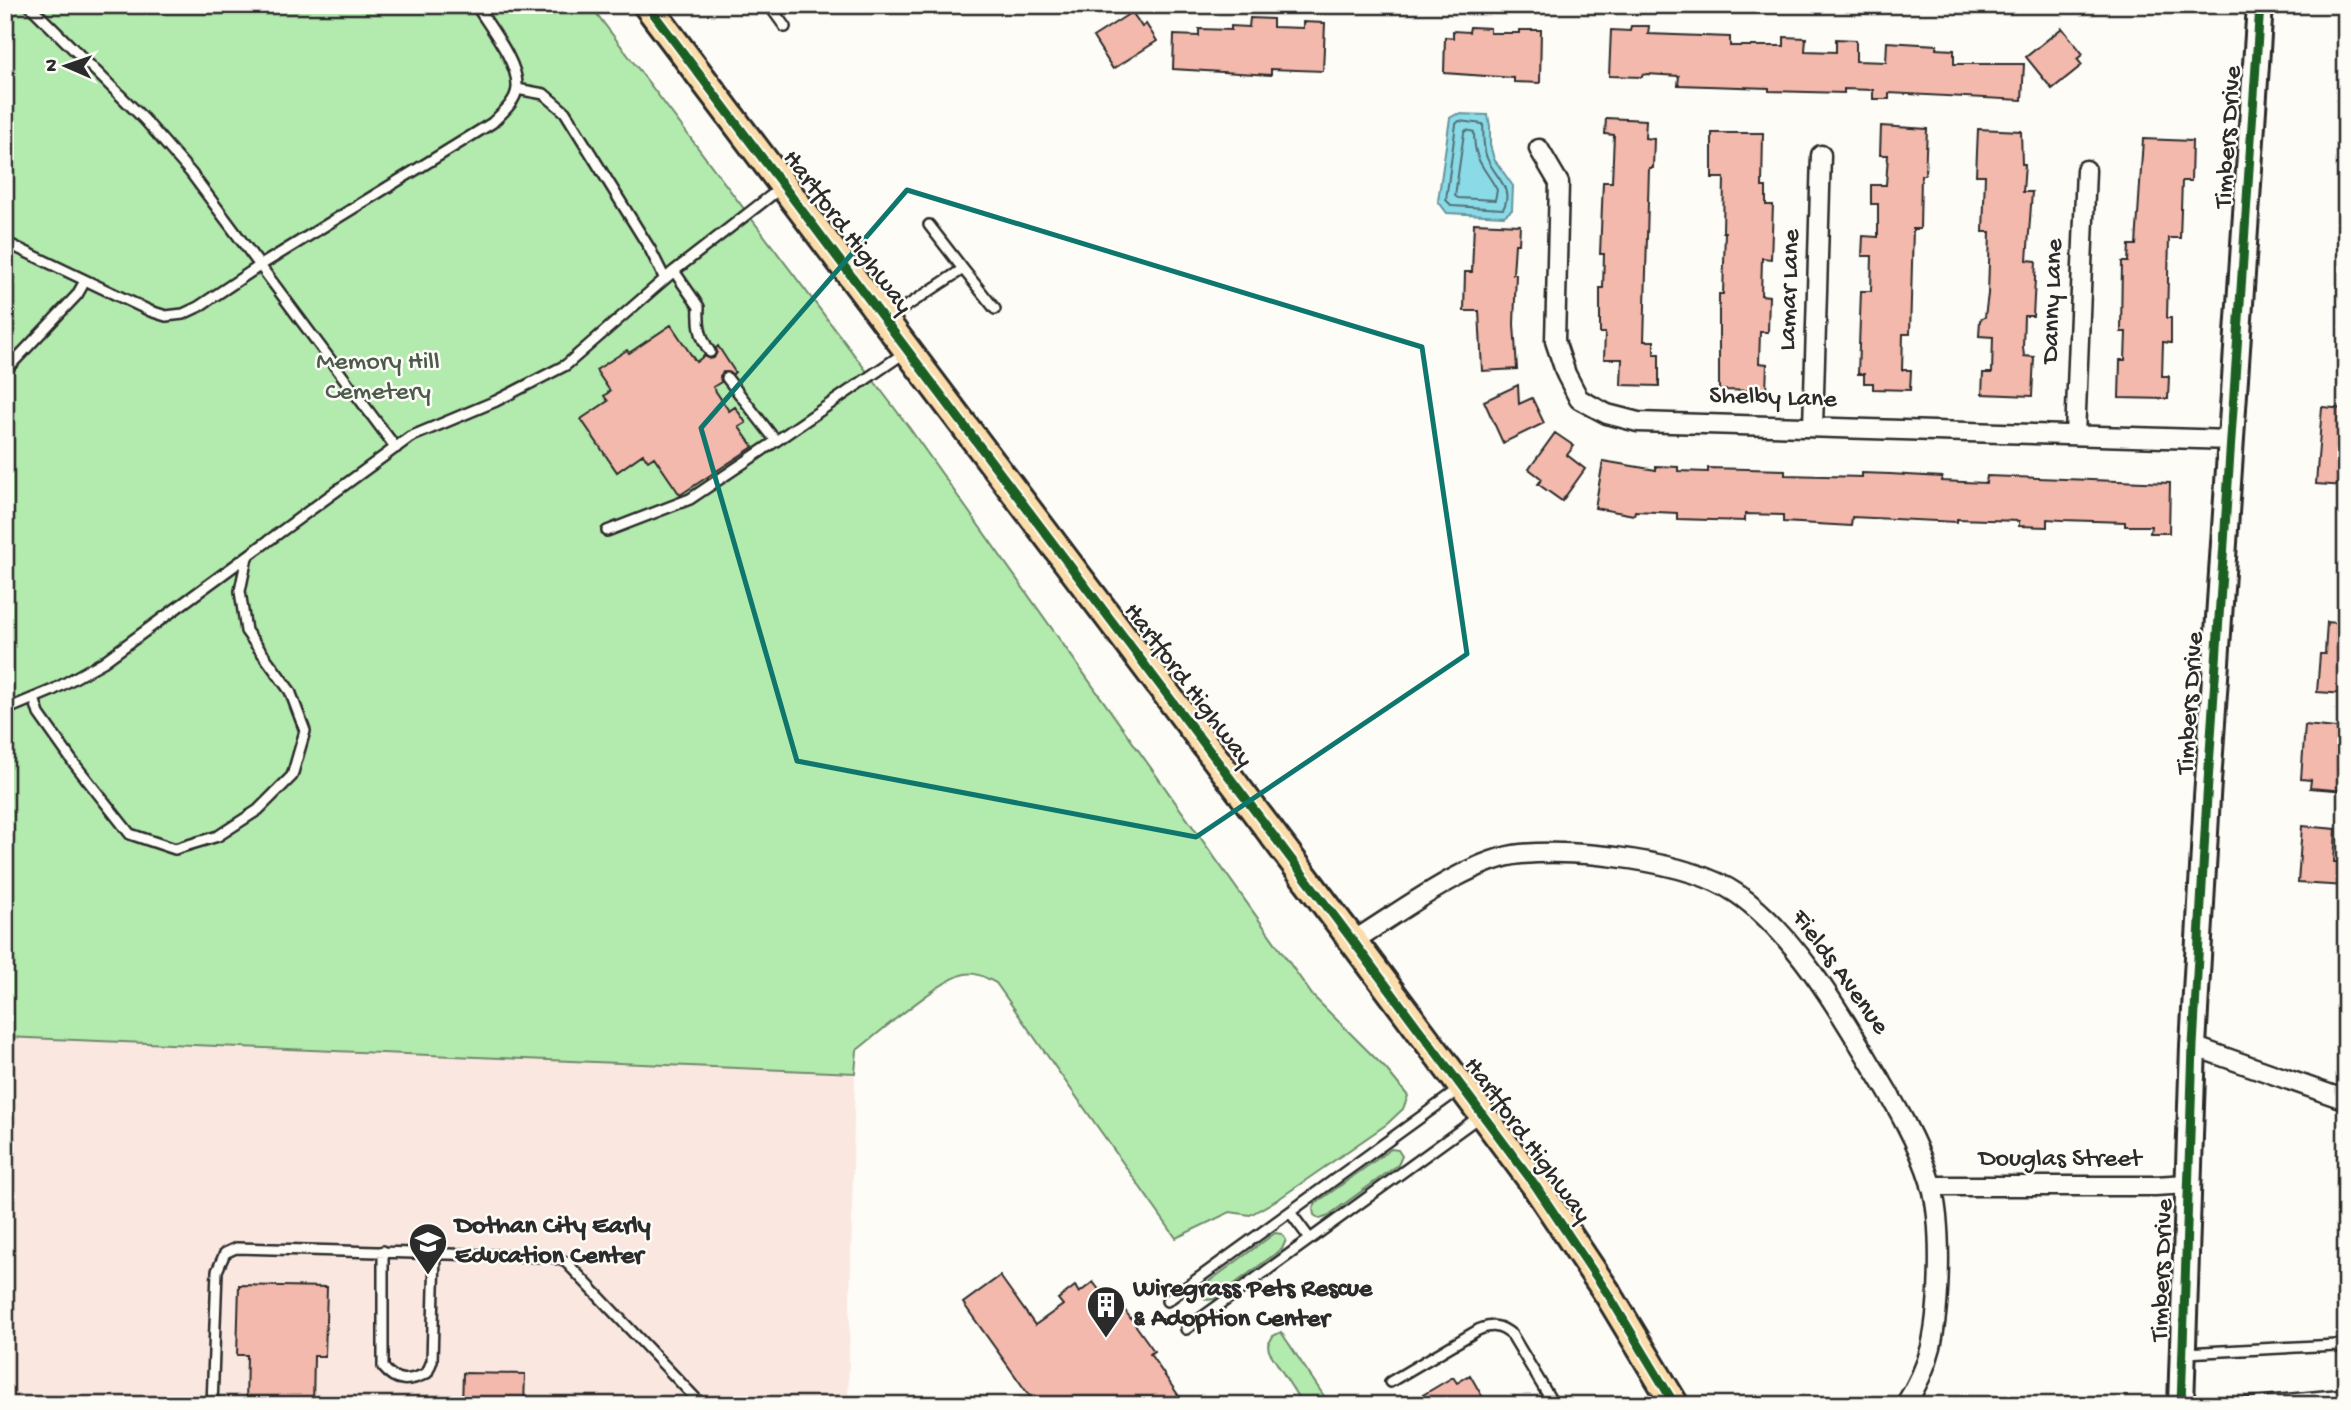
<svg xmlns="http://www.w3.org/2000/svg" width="2351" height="1410" viewBox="0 0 2351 1410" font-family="'Gochi Hand',sans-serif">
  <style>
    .built { fill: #fae8e0 }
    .green { fill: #b3eaae; stroke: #6f8a6c; stroke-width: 2 }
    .water { fill: #8bdae7; stroke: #65949c; stroke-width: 2 }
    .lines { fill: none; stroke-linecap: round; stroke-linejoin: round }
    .shore { stroke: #517176; stroke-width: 2 }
    .building { fill: #f3b9ac; stroke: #2b2b2b; stroke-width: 2 }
    .lane-casing { stroke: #2b2b2b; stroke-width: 14 }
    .street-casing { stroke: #2b2b2b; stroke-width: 23 }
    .secondary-casing { stroke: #2b2b2b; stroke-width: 30 }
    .primary-casing { stroke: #2b2b2b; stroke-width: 32 }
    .lane { stroke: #fdfcf7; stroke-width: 9 }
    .street { stroke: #fdfcf7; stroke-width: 18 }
    .secondary { stroke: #fdfcf7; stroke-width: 24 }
    .primary { stroke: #faddab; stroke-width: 26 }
    .cycleway-casing { stroke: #fdfcf7; stroke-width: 13 }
    .cycleway { stroke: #1b5e20; stroke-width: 9 }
    .marked { fill: none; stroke: #0f766e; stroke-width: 5; stroke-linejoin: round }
    .labels { text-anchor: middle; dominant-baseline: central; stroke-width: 5; stroke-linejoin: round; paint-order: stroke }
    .street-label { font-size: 26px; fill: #2b2b2b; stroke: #fdfcf7 }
    .park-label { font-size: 26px; fill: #4d5b4c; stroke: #fdfcf7 }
    .poi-label { font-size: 26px; font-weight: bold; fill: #2b2b2b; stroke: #fdfcf7; text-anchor: start }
  </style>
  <rect width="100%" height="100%" fill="#fdfcf7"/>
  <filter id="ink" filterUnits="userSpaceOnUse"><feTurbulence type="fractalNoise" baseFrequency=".0143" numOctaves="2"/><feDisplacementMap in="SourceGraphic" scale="14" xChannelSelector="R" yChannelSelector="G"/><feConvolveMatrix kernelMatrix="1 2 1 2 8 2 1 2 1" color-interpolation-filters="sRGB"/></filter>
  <g filter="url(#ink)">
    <path class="built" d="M5,1037L855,1073L848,1405H5Z"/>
    <path class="green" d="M5,5H590L908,426L1313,996L1386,1069L1408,1096L1403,1109L1387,1124L1280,1198L1250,1215L1230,1212L1176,1238L996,983C986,978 977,972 965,974C942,978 879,1033 857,1050L855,1073L5,1037Z
      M1391,1149L1398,1150L1402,1156L1398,1165L1326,1217L1320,1219L1314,1215L1313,1209L1316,1203Z
      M1275,1233L1282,1234L1286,1240L1282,1249L1214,1299L1208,1300L1202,1297L1200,1291L1204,1285Z
      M1281,1332L1330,1405H1303L1269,1351L1268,1345L1273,1336Z"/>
    <path class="water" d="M1457,114L1488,115L1490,126V145L1494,159L1513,186L1512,210L1504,216L1447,213L1438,201L1450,118Z"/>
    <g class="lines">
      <path class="shore" d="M1459,121L1483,124C1484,136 1482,146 1487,158C1493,175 1515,188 1503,209L1452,206L1446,200L1456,124Z
        M1466,130L1474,132C1474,163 1484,166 1497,190L1495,200L1458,198L1455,196L1464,133Z"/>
    </g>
    <path class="building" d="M1132,12L1142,27L1146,24L1157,41L1113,69L1093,37Z
      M1250,18L1273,19V27L1303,28V22L1325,23L1323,71L1271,69V75L1173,69L1174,35L1199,36V29L1231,30V26L1249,27Z
      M1631,26H1649L1648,34L1730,37V46H1784V37L1806,38L1805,51L1836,52V39L1856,40V61L1886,62L1887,42L1937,45L1936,49L1954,50V64H2024L2022,100L1889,93V99H1873V90L1844,89V93L1769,91V88L1678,85L1679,76L1647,74L1642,75V77L1609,76L1611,30L1630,31Z
      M1470,27L1490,28V33H1519V30H1541L1540,83L1514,82V78L1444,73L1445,37L1453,38V31L1469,32Z
      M2062,28L2083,54L2077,59L2082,65L2052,89L2026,57Z
      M1606,118L1646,120L1645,138L1654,139L1653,168H1649L1644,341H1654V354H1659V386L1621,385L1622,359H1604L1605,333H1600V288H1603L1604,254H1600L1603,182H1612L1614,135L1605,134Z
      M1881,126L1927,129L1925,175H1921L1920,229H1913L1910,334H1903L1902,370H1911L1910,390L1873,389V383H1864V374H1858L1861,291H1871L1872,256H1862L1863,236L1878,237V204H1871V185H1886L1888,155H1880Z
      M1978,129L2021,131L2022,164H2025L2023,192H2032L2027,260L2036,261L2033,316H2024L2023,347L2024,356L2034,357L2032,396L1982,394L1983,373H1992L1993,337L1979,336L1980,320L1985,317L1988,294L1990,232H1983L1985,175H1976Z
      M1712,133H1763L1762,187H1766V205H1773L1771,259L1762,258L1761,295L1769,296L1768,332H1760L1759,363L1767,364L1766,391L1719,390V294H1723L1725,232H1723L1724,178H1712Z
      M2143,139L2192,141L2191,181H2182L2180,238H2169L2167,318H2171V343L2163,342L2162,376H2169L2168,399L2119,398L2120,360H2125L2126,332H2121L2122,262H2128L2129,245H2136Z
      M1474,223L1520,225L1519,244H1515L1513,274H1516L1514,324L1517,369L1482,371L1479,311H1464L1465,272H1472Z
      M671,325L696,362L704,356L710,359L714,358L717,352L716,348L718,346L735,372L733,374L723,372L720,376L721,382L713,387L729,411L735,407L746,423L739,427L753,447L680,495L654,457L648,461L643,454L617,472L581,419L608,401L604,396L610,391L596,370L627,350L629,353Z
      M1518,385L1519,404L1532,398L1544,423L1503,443L1484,401Z
      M2322,407L2346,409V486L2316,484Z
      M1555,433L1574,446L1567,455L1585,469L1562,501L1538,484L1542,479L1529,469Z
      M1603,461L1656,470V466L1678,467V471L1708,472V468L1785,470V475L1862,477V473L1890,474L1942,477L1941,481L1986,483L1987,476L2170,483L2169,533H2150L2151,526H2125V522L2062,520L2047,519V527L2019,526V521L1957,519V522L1852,517L1851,526L1783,522V515L1745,514V521L1677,519V513L1635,511L1634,515L1595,508Z
      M2327,622L2346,624V694L2317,692L2320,654H2325Z
      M2305,725L2346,729L2343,764H2346V791L2310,788L2311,780L2301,779Z
      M2302,826L2336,829L2334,862H2346V886L2298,883Z
      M1000,1276L1035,1325L1063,1305L1058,1299L1075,1286L1079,1293L1093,1282L1100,1291L1102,1289L1116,1308L1121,1305L1154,1351L1150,1354L1185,1405H1036L963,1303Z
      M239,1285L327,1287L325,1356H314L313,1405H246L247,1355H237Z
      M463,1373L525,1374L524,1405H462Z
      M1470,1375L1487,1405H1406L1453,1377L1457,1383Z"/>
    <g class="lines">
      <g class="lane-casing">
        <path id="lane" d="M29,5L144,119L191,173L396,448
          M769,5L785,27
          M517,89L544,94L565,112L650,249L665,279
          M5,242L150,311L166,316L183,314L198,307L261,265L492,123C501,114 516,102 517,88C519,63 489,26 476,5
          M963,269L995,309
          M887,319L963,269L929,225
          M710,352C700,337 698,325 699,307L674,271L782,187
          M5,371L77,295L85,281
          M727,378L776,441L907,351
          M607,531L690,499L776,441
          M34,698L39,714L73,762L130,834L175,849L218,836L258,810L292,776L305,731L290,691L246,631L240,591L247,557
          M5,710L53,690L103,662L410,437L496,401L566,365L674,271
          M1290,1212L1310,1239
          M383,1251V1367C396,1383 409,1382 427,1373L432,1361L435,1253
          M1167,1301L1461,1088
          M1186,1329L1480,1116
          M2185,1353L2336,1345L2346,1351
          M1390,1382L1478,1330C1492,1324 1500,1325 1512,1335L1554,1405
          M212,1405L217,1271L225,1253L236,1248L553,1257L566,1262L702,1405
          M2227,1405L2346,1394"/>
      </g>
      <g class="street-casing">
        <path id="street" d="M1539,149L1559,183L1555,341L1566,374L1579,399L1607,414L1638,422L2231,440
          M1813,427L1821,155
          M2075,435L2086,170
          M1353,941C1399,913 1469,859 1521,854C1579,849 1687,860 1736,893C1792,931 1838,1008 1872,1066C1895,1103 1918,1142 1931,1184C1943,1225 1940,1305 1931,1347C1926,1367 1916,1388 1905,1405
          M2193,1046L2346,1100
          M1931,1186H2155L2188,1184"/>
      </g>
      <g class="secondary-casing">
        <path id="secondary" d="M2181,1405L2193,1046L2207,797L2260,5"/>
      </g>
      <g class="primary-casing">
        <path id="primary" d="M647,5L1353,941L1535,1185L1608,1294L1675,1405"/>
      </g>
      <use href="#lane" class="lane"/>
      <use href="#street" class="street"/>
      <use href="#secondary" class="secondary"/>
      <use href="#primary" class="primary"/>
      <g class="cycleway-casing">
        <path id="cycleway" d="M647,5L1353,941L1535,1185L1608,1294L1675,1405
          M2181,1405L2193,1046L2207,797L2260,5"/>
      </g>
      <use href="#cycleway" class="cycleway"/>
    </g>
  </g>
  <path class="marked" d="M907,190L1422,347L1467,654L1196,837L797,761L701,428Z"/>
  <defs>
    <g id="school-pin" transform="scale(2.0125)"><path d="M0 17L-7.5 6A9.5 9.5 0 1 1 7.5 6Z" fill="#2b2b2b" stroke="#fdfcf7"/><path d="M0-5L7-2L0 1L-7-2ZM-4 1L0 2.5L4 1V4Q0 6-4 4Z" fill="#fff"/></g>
    <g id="building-pin" transform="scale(2.0125)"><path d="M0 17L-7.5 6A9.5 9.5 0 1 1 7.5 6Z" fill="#2b2b2b" stroke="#fdfcf7"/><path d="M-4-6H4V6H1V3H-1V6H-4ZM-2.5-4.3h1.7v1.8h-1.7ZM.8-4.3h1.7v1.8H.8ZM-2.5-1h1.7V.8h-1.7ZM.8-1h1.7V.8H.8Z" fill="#fff"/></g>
  </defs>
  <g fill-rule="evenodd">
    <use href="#school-pin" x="428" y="1242"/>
    <use href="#building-pin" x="1106" y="1305"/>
  </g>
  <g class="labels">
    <g class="street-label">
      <text transform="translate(2230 137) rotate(-86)">Timbers Drive</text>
      <text transform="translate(846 233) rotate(53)">Hartford Highway</text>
      <text transform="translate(1791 290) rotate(-88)">Lamar Lane</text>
      <text transform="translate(2054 301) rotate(-88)">Danny Lane</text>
      <text transform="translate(1773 399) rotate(2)">Shelby Lane</text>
      <text transform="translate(1187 686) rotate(53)">Hartford Highway</text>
      <text transform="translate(2192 703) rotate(-86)">Timbers Drive</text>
      <text transform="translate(1839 973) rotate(54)">Fields Avenue</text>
      <text transform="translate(1526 1141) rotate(54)">Hartford Highway</text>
      <text x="2060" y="1160">Douglas Street</text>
      <text transform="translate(2164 1270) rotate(-88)">Timbers Drive</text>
    </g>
    <g class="park-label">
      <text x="378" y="363">Memory Hill<tspan x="378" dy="30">Cemetery</tspan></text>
    </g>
    <g class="poi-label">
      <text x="455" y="1227">Dothan City Early<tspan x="455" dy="30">Education Center</tspan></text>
      <text x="1133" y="1290">Wiregrass Pets Rescue<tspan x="1133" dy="30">&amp; Adoption Center</tspan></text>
    </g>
  </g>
  <rect width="2351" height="1410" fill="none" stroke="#fdfcf7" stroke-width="28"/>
  <rect x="14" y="14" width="2323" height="1382" fill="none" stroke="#2b2b2b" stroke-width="2.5" filter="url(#ink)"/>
  <g transform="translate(66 66) rotate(272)" stroke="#fdfcf7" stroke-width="5" paint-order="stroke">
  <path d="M0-5L12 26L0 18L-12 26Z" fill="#2b2b2b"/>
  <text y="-10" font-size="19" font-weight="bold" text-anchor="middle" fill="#2b2b2b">N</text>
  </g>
</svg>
